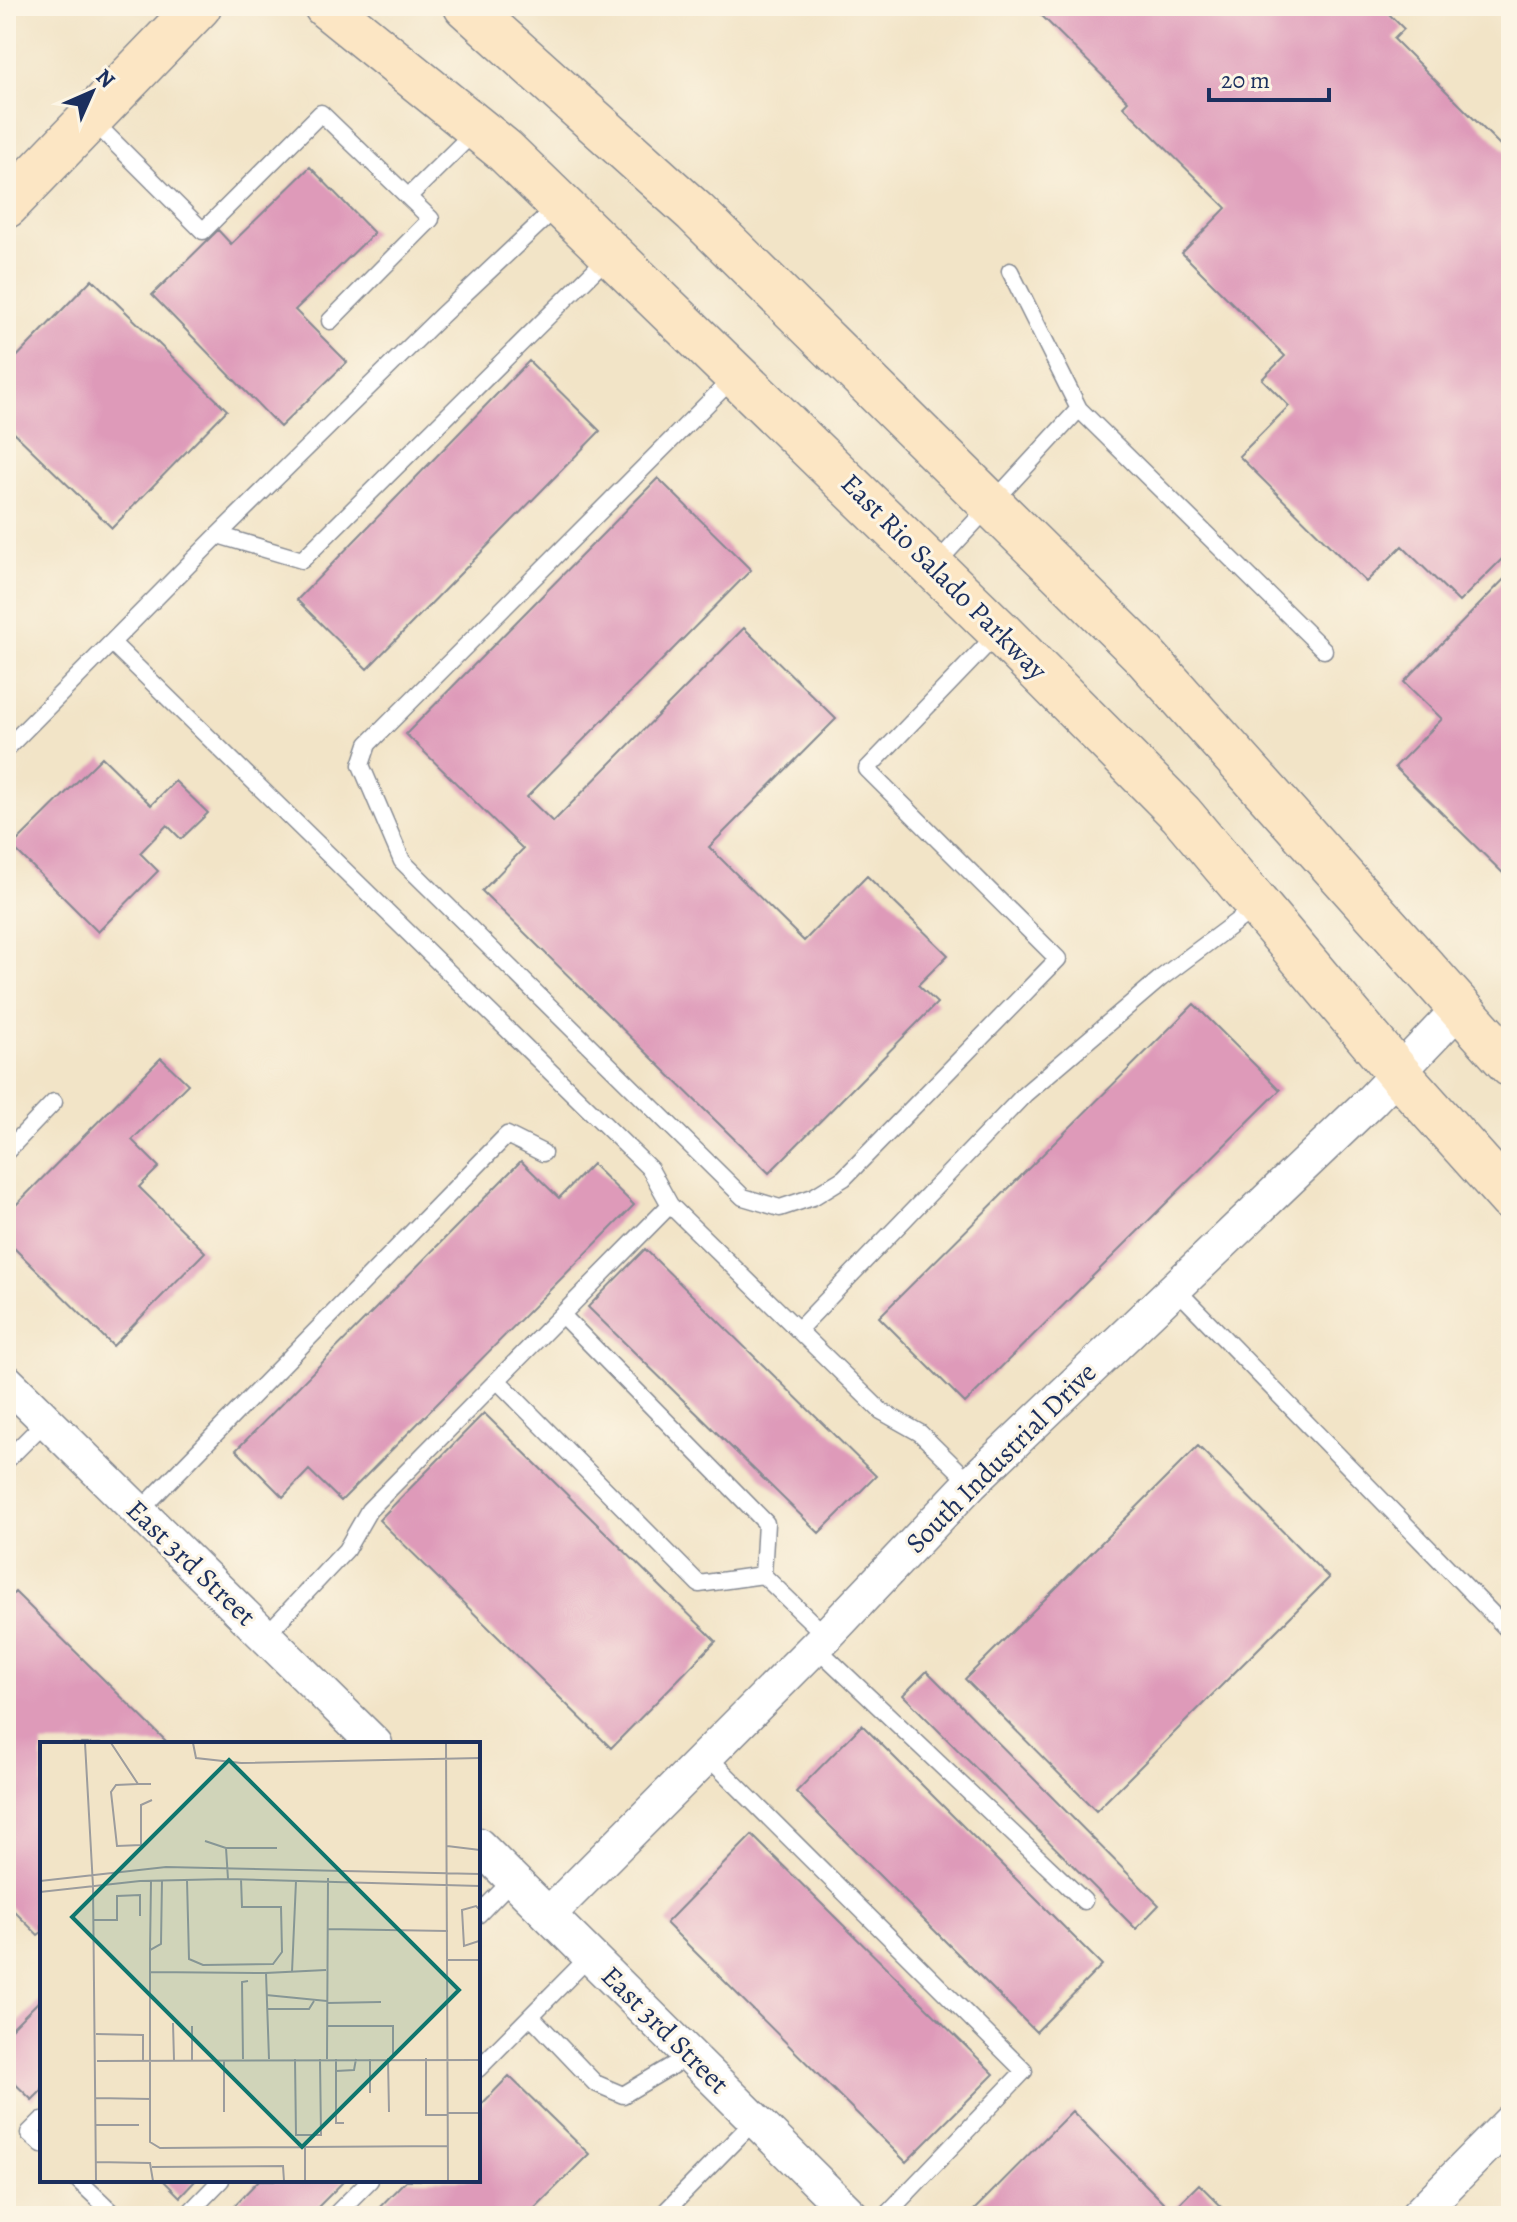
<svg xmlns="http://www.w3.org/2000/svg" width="1517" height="2222" viewBox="0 0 1517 2222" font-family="Alegreya,serif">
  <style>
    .building { fill: #de9ab9 }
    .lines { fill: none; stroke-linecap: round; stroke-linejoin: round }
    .service-casing { stroke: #868a92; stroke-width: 19 }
    .minor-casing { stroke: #868a92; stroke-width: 37 }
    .secondary-casing { stroke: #868a92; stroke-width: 47 }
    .service { stroke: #fff; stroke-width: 16 }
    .minor { stroke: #fff; stroke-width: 34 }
    .secondary { stroke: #fce6c4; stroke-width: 44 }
    .labels { text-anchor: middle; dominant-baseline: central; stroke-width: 6; stroke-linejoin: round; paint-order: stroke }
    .street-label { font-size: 28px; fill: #1b2f5e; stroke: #fcf5e5 }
    .inset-road { fill: none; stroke: #9c9c9d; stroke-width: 2 }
    .view { fill: #0f766e; fill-opacity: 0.15; stroke: #0f766e; stroke-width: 4 }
    .inset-edge { fill: none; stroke: #1b2f5e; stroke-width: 4 }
  </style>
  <rect width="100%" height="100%" fill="#fcf5e5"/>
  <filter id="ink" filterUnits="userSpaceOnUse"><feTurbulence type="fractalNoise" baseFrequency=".0125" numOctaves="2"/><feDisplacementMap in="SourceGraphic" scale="16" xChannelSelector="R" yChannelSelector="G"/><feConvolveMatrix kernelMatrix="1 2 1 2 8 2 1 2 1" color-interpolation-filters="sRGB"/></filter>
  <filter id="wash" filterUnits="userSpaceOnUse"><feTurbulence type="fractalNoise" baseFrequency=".006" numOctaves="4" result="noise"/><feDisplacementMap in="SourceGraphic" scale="32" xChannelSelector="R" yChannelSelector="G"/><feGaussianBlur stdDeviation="1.8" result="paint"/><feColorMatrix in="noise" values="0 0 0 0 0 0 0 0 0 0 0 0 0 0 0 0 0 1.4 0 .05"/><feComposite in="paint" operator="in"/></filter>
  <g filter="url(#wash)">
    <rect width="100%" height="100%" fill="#f2e4c7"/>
    <g id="blocks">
      <path class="building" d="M1036,6H1381L1404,29L1394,39L1511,156V550L1459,602L1402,546L1366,582L1239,456L1289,406L1262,379L1285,356L1182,253L1226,208L1123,106L1128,101L1034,8Z
        M310,167L374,233L295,310L347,362L280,427L152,295L218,230L231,244Z
        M92,279L227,410L112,528L6,425V368Z
        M529,361L600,431L367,669L297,600Z
        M658,478L751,570L527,797L553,822L744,628L836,719L709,847L804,941L867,876L948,955L918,985L937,1003L769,1173L482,891L523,849L406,734Z
        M1511,572V881L1395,767L1442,719L1404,682Z
        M102,757L151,805L175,781L208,813L181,839L167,825L140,853L158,871L98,932L12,846Z
        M1194,1004L1280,1090L965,1403L879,1317Z
        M161,1058L188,1084L132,1140L159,1167L139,1187L205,1252L113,1346L6,1240V1215Z
        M521,1161L559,1198L592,1164L634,1205L341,1501L309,1470L283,1497L236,1450Z
        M645,1249L876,1476L819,1533L588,1307Z
        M484,1413L716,1641L611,1748L379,1520Z
        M1198,1446L1329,1578L1096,1811L965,1679Z
        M15,1592L169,1744H42V1932L38,1935L6,1903V1601Z
        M927,1671L1159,1905L1136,1929L903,1695Z
        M862,1725L1102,1965L1036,2032L796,1792Z
        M752,1835L994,2074L906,2162L666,1923Z
        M42,1998V2090L32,2100L6,2075V2034Z
        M509,2076L589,2154L527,2216H371L406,2180H478V2108Z
        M1072,2111L1172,2211L1199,2184L1231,2216H968Z
        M163,2180H196L180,2197Z
        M259,2180H345L309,2216H224Z"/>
    </g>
  </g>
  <g filter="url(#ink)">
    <use href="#blocks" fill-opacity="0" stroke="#868a92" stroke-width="2"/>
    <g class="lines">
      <g class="service-casing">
        <path id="service" d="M1507,6L1511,10
          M92,120L203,231L321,113L431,219L330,321
          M408,197L475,131
          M735,376L368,744L361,765L402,861L743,1197L780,1208L813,1197L844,1178L1058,959L867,769L999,632
          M1079,409L1324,650
          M218,535L442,315L559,205
          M935,565L1079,409L1010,271
          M112,643L650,1169L670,1205
          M6,749L218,535L302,560L610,255
          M6,1152L54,1102
          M1175,1288L1511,1633
          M562,1315L766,1523L763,1575L826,1636
          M798,1330L1025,1094L1161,978L1257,906
          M497,1380L699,1584L763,1575
          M6,1461L46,1421
          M139,1512L507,1135L543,1153
          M265,1636L346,1550L369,1510L670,1205L881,1411L920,1433L971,1483
          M816,1647L1084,1901
          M707,1756L1024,2071L885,2216
          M478,1915L513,1879
          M531,2016L595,2083L623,2095L690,2055
          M478,2069L591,1955
          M42,2120L29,2133L42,2145
          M78,2180L116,2216
          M186,2216L221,2180
          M334,2216L370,2180
          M661,2216L755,2120"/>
      </g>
      <g class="minor-casing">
        <path id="minor" d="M6,1381L375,1744
          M478,1845L852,2216
          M549,1914L826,1636L971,1483L1371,1101L1460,1008
          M1417,2216L1511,2121"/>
      </g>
      <g class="secondary-casing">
        <path id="secondary" d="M326,6L504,150L999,631L1181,814L1399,1074L1511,1199
          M466,6L695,212L1143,654L1511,1065
          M6,206L199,6"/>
      </g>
      <use href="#service" class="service"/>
      <use href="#minor" class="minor"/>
      <use href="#secondary" class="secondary"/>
    </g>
  </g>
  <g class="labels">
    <g class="street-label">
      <text transform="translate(944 577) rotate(45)">East Rio Salado Parkway</text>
      <text transform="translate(1001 1458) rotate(-45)">South Industrial Drive</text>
      <text transform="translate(191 1563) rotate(44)">East 3rd Street</text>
      <text transform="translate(665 2030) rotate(45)">East 3rd Street</text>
    </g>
  </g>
  <g transform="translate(40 1742)">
    <rect width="440" height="440" fill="#f2e4c7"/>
    <path class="inset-road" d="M45,1L53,144L56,439M71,1L98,42H111M153,1L156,16L201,21L440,16M406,1L408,439M98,42L76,43L71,50L77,104L101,103V63L112,58M165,99L186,106L188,137M407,104L440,108M186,106H237M122,138L121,202L110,208V400L120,406L265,405M147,138L149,217L163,223L233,222L242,210L241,165H202L201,137M0,139L126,125L440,132M0,150L100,139L188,137L440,144M439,167V199L424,204L422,168L436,164L440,168M54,178H77V154L100,153V174M287,187L408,189M110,208L111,139M408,218H440M110,230L226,231M252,230L256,139M226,253L287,259M287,261L341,260M227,267H269L274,259M133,281L134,318M152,284V318M287,284H353V316M56,292L103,293V318M348,316L349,370M386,316V373H408M203,317L202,240L208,239M229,317L226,231L286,228M255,317L256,393H281L280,317M287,317L288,136M296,317V381H304M330,317V351M184,318V370M57,319L440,318M296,329L314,328L316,317M440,339V391M56,356L111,357M408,371H440M56,383H99M56,420L110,421L113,439M112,425L243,424L244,439M265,439V405L408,404"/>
    <path class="view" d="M189,18L419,248L262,405L32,175Z"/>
    <rect width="440" height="440" class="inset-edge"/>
  </g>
  <rect width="1517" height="2222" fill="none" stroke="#fcf5e5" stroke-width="32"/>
  <g transform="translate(92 92) rotate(45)" stroke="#fcf5e5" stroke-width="6" paint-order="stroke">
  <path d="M0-6L14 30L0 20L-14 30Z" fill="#1b2f5e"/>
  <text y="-12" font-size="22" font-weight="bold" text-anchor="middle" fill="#1b2f5e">N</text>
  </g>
  <path d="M1209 88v12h120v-12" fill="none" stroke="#1b2f5e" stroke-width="4"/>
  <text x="1221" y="88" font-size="24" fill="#1b2f5e" stroke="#fcf5e5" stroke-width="6" paint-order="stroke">20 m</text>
</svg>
